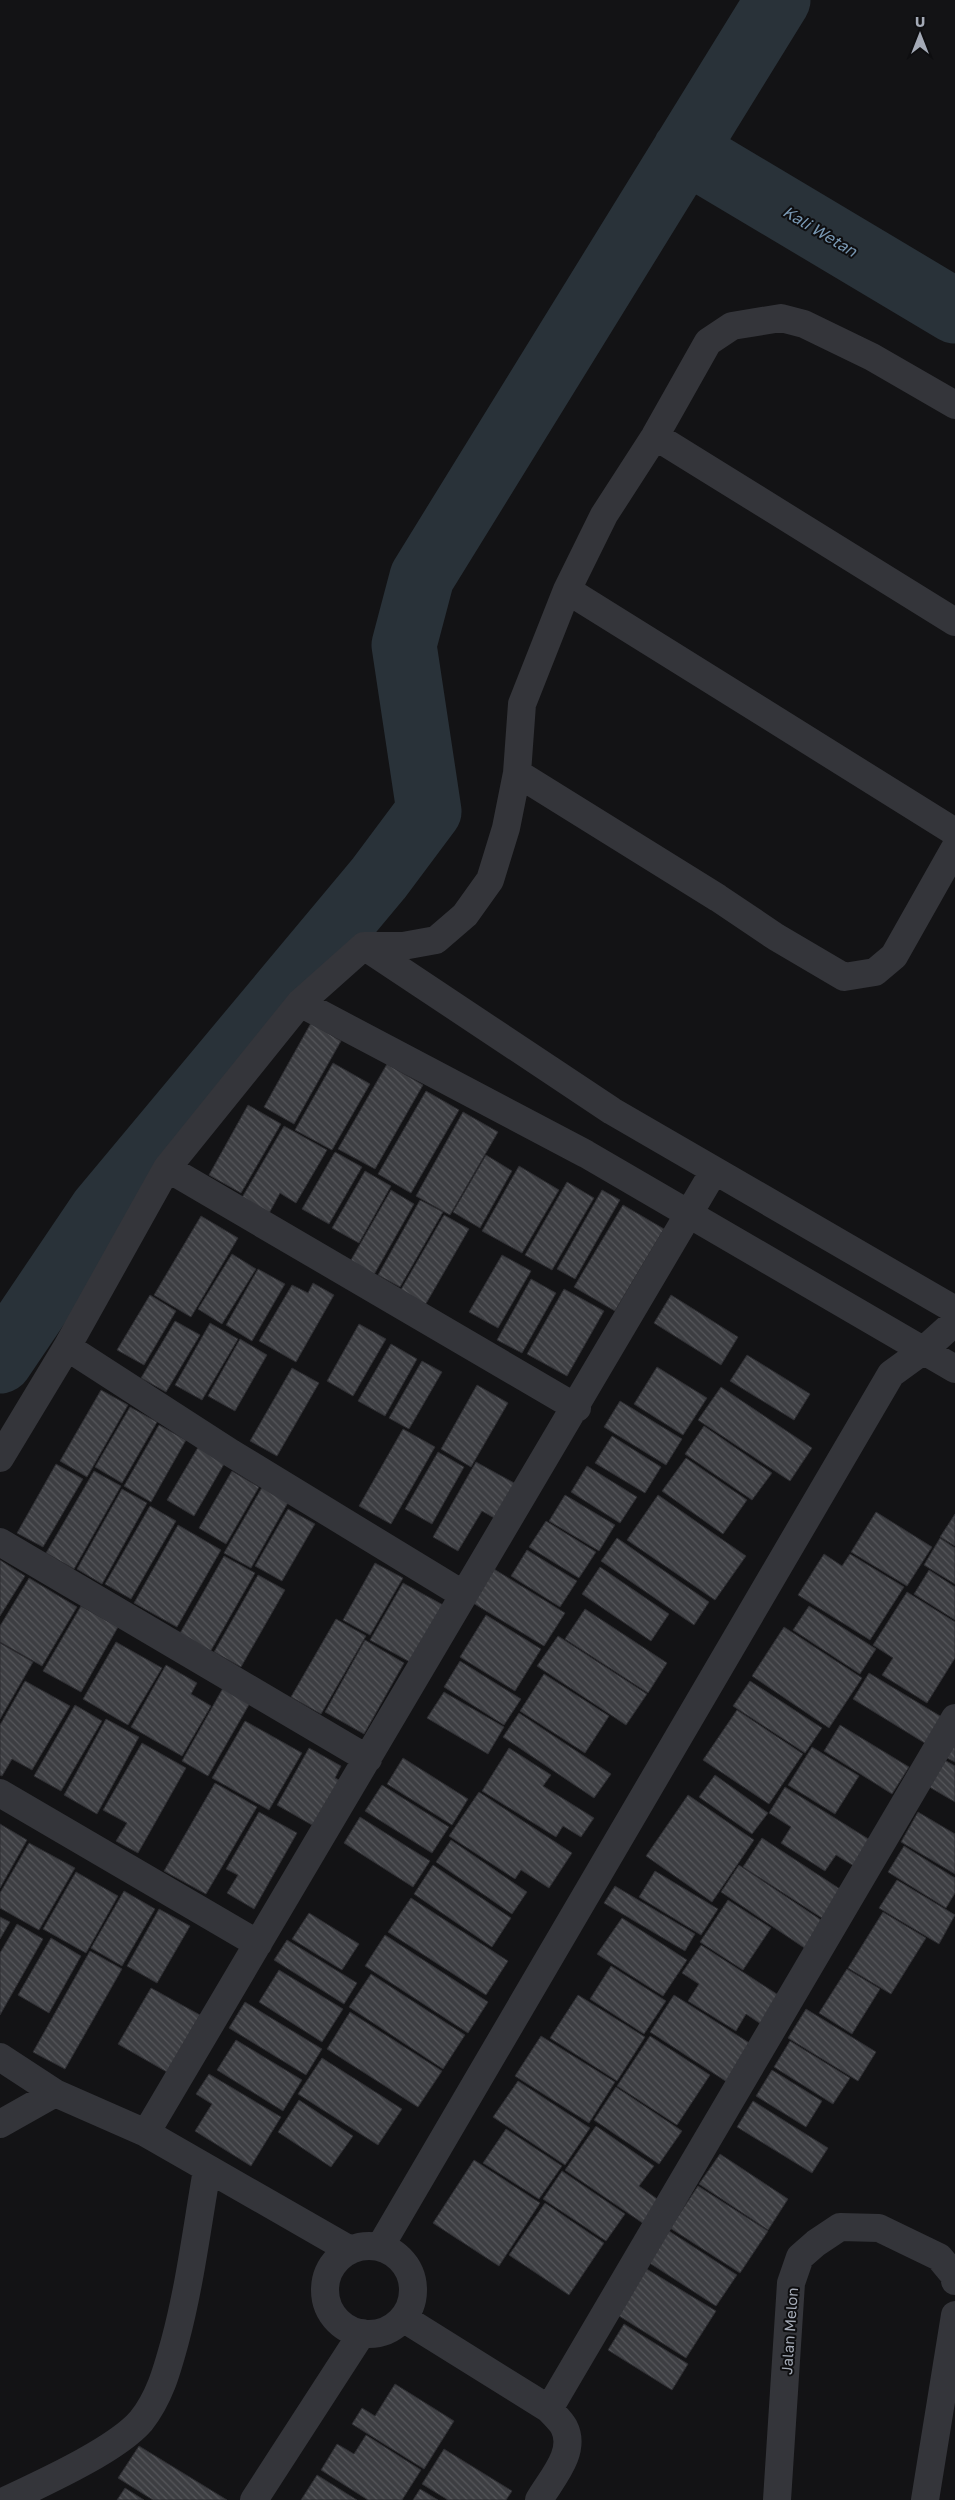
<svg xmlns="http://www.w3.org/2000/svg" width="955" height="2500" viewBox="0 0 955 2500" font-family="'Golos Text',sans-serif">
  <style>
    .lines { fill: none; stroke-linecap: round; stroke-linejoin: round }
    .river { stroke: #293239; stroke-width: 65 }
    .building { fill: url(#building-back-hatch); stroke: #2d2d31 }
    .minor { stroke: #34353a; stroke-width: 28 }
    .labels { text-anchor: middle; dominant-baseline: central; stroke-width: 4; stroke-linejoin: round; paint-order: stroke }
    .street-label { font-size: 15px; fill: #a4aab6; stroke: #0e0e10 }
    .water-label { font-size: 16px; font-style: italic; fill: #7998b3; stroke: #0e0e10 }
  </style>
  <defs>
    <pattern id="building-back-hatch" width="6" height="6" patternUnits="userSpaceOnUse" patternTransform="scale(1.25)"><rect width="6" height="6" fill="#3d3e42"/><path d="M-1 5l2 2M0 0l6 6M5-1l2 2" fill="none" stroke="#56575b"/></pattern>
  </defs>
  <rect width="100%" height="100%" fill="#131315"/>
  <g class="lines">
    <path class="river" d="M685,150L955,311
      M0,1361L102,1210L379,878L429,811L404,645L422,577L778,0"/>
  </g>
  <path class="building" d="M311,1023L341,1041L294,1124L264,1107Z
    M333,1063L370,1084L332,1150L295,1130Z
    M387,1064L423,1085L375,1169L338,1149Z
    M426,1091L459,1110L411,1193L378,1174Z
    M248,1105L281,1124L241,1193L209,1175Z
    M463,1112L498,1132L450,1215L416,1196Z
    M284,1126L327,1150L296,1203L280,1193L267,1217L240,1201Z
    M335,1152L362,1167L329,1224L302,1209Z
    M486,1155L512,1171L480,1228L453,1212Z
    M519,1166L559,1190L522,1253L482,1231Z
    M365,1171L391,1186L359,1243L332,1228Z
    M567,1182L594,1198L552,1270L525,1255Z
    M391,1190L414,1204L371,1280L347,1267Z
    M602,1190L620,1200L575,1279L557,1269Z
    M420,1200L443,1212L400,1287L378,1275Z
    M623,1205L664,1229L615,1311L574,1287Z
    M444,1215L469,1229L424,1307L399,1293Z
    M201,1216L238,1238L191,1317L154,1295Z
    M232,1254L256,1269L222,1324L198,1309Z
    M502,1255L531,1271L498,1328L469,1312Z
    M258,1269L285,1284L252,1341L226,1325Z
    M531,1279L556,1293L522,1353L497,1340Z
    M313,1283L334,1295L296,1362L259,1341L292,1285L308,1293Z
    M564,1289L604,1311L567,1376L527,1354Z
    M150,1295L176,1311L144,1365L117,1350Z
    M671,1295L738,1337L721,1365L654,1323Z
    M175,1321L200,1335L166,1392L141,1378Z
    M210,1323L238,1339L202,1400L175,1385Z
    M359,1324L386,1339L353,1396L327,1381Z
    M240,1339L267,1355L235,1411L208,1396Z
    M391,1344L417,1359L385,1416L358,1401Z
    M747,1355L810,1394L794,1420L730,1381Z
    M422,1361L442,1372L409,1429L389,1418Z
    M657,1367L707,1398L683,1435L634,1404Z
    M292,1368L319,1383L277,1456L250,1441Z
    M477,1385L508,1403L471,1467L441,1449Z
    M721,1387L812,1448L790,1481L698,1420Z
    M101,1390L128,1405L87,1477L60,1461Z
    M620,1401L682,1439L666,1465L604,1427Z
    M130,1407L157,1422L122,1483L95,1467Z
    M159,1425L186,1440L151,1502L124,1486Z
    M704,1426L772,1473L752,1500L685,1454Z
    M403,1429L435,1447L391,1524L359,1506Z
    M612,1436L661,1467L645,1493L595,1463Z
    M200,1444L227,1459L194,1516L167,1500Z
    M438,1452L464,1467L432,1524L405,1509Z
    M686,1458L747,1500L723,1534L662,1491Z
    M476,1462L516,1484L496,1519L482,1511L458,1551L433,1537Z
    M56,1464L83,1479L43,1547L17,1533Z
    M587,1466L637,1497L620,1523L571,1492Z
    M94,1471L121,1486L74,1569L46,1553Z
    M232,1471L259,1487L226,1544L199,1528Z
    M264,1484L290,1499L251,1568L224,1553Z
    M122,1489L147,1503L102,1584L77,1569Z
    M565,1495L615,1525L599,1551L549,1521Z
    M658,1495L746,1556L715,1600L627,1540Z
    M150,1506L176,1521L131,1599L105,1584Z
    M288,1509L315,1524L282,1581L255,1566Z
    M876,1512L932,1547L907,1586L851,1552Z
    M955,1514V1546L940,1537Z
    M546,1521L596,1552L579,1578L529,1547Z
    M178,1525L221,1550L177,1627L134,1603Z
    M617,1538L709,1602L694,1625L601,1561Z
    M940,1538L955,1548V1584L924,1565Z
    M527,1550L577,1581L560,1607L511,1576Z
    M824,1554L842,1566L850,1554L904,1587L870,1640L798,1595Z
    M224,1556L255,1573L210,1652L179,1635Z
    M0,1560L25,1576L0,1616Z
    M375,1563L403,1578L370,1635L343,1620Z
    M600,1567L669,1614L651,1641L582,1594Z
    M494,1569L565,1613L544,1646L473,1603Z
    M929,1570L955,1587V1620L914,1594Z
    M258,1575L285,1590L241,1667L214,1652Z
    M29,1578L77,1607L42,1666L0,1642V1626Z
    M403,1583L443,1605L410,1662L370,1640Z
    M907,1592L955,1622V1658L927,1703L882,1675L893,1658L873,1645Z
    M81,1606L118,1627L81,1692L43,1671Z
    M809,1606L876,1649L860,1674L793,1630Z
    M585,1609L667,1663L648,1693L565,1639Z
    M486,1615L541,1649L515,1691L460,1657Z
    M336,1619L366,1636L321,1714L291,1697Z
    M784,1627L862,1678L829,1728L752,1676Z
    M558,1636L647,1694L626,1725L537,1666Z
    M365,1640L404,1663L364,1734L325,1712Z
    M116,1642L162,1668L128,1725L83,1699Z
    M0,1643L33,1662L0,1719Z
    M460,1661L521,1699L504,1725L444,1687Z
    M166,1665L197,1683L191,1694L211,1706L182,1756L131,1727Z
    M869,1673L945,1719L928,1745L853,1699Z
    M544,1674L609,1716L585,1753L520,1711Z
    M25,1681L70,1706L32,1770L12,1759L2,1776L0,1775V1725Z
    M750,1681L822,1728L805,1753L733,1706Z
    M223,1688L250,1703L208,1776L182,1761Z
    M444,1692L504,1727L488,1754L427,1718Z
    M75,1705L102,1721L61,1791L34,1776Z
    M737,1710L803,1754L769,1804L703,1760Z
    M519,1713L611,1774L594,1798L503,1737Z
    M106,1719L139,1737L97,1814L64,1795Z
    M245,1721L302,1753L269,1810L212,1778Z
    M840,1725L909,1767L892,1794L824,1751Z
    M955,1735V1762L943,1756Z
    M142,1743L186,1768L138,1853L116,1841L127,1823L103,1810Z
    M812,1747L859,1776L835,1814L788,1785Z
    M309,1748L341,1766L335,1778L345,1783L319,1829L277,1805Z
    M509,1748L551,1775L543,1786L594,1818L581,1837L563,1826L556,1837L482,1791Z
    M403,1758L468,1799L452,1825L387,1784Z
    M941,1758L955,1766V1802L926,1785Z
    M715,1775L768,1813L752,1834L699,1797Z
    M215,1783L257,1807L206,1894L164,1871Z
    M382,1785L449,1827L432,1853L365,1811Z
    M785,1787L870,1840L854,1866L836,1855L825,1871L781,1843L791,1827L769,1813Z
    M479,1792L572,1853L549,1888L521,1870L515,1879L449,1836Z
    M688,1795L754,1840L712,1902L646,1856Z
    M259,1812L297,1833L254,1909L227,1893L238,1875L226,1869Z
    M918,1812L955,1834V1874L901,1842Z
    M360,1817L430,1861L413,1887L344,1843Z
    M0,1824L27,1840L0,1888Z
    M762,1838L843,1891L825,1920L743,1867Z
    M451,1840L527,1892L512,1914L436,1862Z
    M29,1843L75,1868L39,1930L0,1908V1893Z
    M904,1846L955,1878V1893L946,1908L888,1872Z
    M433,1865L511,1918L492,1947L414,1894Z
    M739,1865L824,1922L806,1949L721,1892Z
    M655,1871L718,1909L701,1935L639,1897Z
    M76,1872L118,1896L86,1953L43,1929Z
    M897,1880L955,1915L939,1944L879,1908Z
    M615,1886L695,1934L685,1951L604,1903Z
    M124,1891L155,1909L122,1966L91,1948Z
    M411,1898L508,1961L486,1995L388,1932Z
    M728,1900L771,1928L743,1970L700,1942Z
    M159,1909L190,1926L157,1983L127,1966Z
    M883,1912L926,1938L891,1994L848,1968Z
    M309,1913L359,1944L342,1970L292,1939Z
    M0,1917L10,1922L0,1939Z
    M622,1918L687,1960L663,1996L597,1954Z
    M17,1924L43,1939L0,2015V1953Z
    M385,1935L488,2002L468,2033L365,1966Z
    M51,1938L81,1956L49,2013L18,1995Z
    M287,1940L357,1983L344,2004L274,1960Z
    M701,1945L783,1998L764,2026L746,2014L736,2031L688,2001L699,1984L682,1973Z
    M90,1951L122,1969L65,2069L33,2052Z
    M611,1966L666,2001L644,2034L590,1999Z
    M847,1969L880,1989L852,2034L819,2013Z
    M279,1970L343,2009L322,2042L259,2002Z
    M371,1974L465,2035L443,2069L349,2007Z
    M151,1988L200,2015L167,2072L118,2044Z
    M578,1995L645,2037L617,2081L550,2038Z
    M674,1995L751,2044L727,2082L650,2032Z
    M245,2002L322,2049L306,2075L229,2028Z
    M806,2009L876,2052L858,2081L788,2038Z
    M350,2012L442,2071L418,2107L327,2049Z
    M541,2036L615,2082L589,2123L515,2076Z
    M650,2036L710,2075L677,2125L617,2086Z
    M236,2040L302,2080L283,2111L217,2070Z
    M790,2041L850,2078L833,2104L774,2067Z
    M322,2058L402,2109L378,2145L298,2094Z
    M772,2070L822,2101L806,2127L756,2096Z
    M209,2074L281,2117L251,2166L195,2131L212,2104L196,2094Z
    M518,2081L590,2128L565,2165L493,2117Z
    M616,2087L682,2131L659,2164L594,2120Z
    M299,2100L353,2136L331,2167L278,2132Z
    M753,2101L828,2148L812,2173L737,2127Z
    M596,2126L654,2166L639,2186L660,2201L644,2224L565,2170Z
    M506,2129L562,2166L539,2199L483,2163Z
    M720,2154L788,2199L768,2230L699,2184Z
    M474,2160L540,2203L499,2266L433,2223Z
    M562,2171L625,2214L606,2241L543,2199Z
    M698,2186L768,2231L740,2273L670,2228Z
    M545,2203L604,2243L569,2295L509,2255Z
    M669,2231L737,2275L716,2306L648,2262Z
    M645,2268L716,2311L686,2358L616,2314Z
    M624,2324L688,2364L672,2390L608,2350Z
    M395,2384L454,2421L424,2469L352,2424L362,2408L375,2416Z
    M366,2435L421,2470L402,2500H368L321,2470L337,2444L354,2454Z
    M139,2446L227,2500H153L118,2478Z
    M444,2449L512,2491L506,2500H448L422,2484Z
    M317,2475L357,2500H301Z
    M125,2488L144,2500H117Z
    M420,2489L438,2500H413Z"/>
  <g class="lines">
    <path class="minor" d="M655,436L955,622
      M567,590L955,832
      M517,773L718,898L776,937L844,977L875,972L894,956L955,848
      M364,946L612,1111L955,1310
      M300,1003L586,1154L955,1369
      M167,1168L577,1408
      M0,1458L67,1347
      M0,1542L368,1759
      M464,1595L231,1453L67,1347L167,1168L300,1003L364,946H403L436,940L465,915L490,880L506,828L517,773L522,704L567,590L604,515L655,436L708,342L732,326L781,318L804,324L872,357L955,405
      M0,1793L258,1944
      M0,2057L55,2093L146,2133L350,2250
      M0,2124L55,2093
      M146,2133L714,1171
      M325 2290a44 44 0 1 1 88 0a44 44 0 1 1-88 0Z
      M380,2247L891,1374L924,1350L955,1322
      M403,2318L549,2409C554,2415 561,2421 564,2427C577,2452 551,2479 539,2500
      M549,2409L955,1718
      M7,2500C43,2483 116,2450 141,2421C160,2397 167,2370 175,2341C190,2285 197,2227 207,2170
      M254,2500L362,2333
      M777,2500L791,2283L800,2257L816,2243L840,2227L879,2228L939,2257L954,2275L955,2281
      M925,2500L955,2315"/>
  </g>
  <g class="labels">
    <g class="street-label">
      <text transform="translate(789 2331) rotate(-86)">Jalan Melon</text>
    </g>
    <g class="water-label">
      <text transform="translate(820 231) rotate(31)">Kali Wetan</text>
    </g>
  </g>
  <g transform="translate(920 35)" stroke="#0e0e10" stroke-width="4" paint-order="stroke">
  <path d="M0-4L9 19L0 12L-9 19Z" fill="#a4aab6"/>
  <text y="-8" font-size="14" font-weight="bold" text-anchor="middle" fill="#a4aab6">U</text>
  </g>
</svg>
